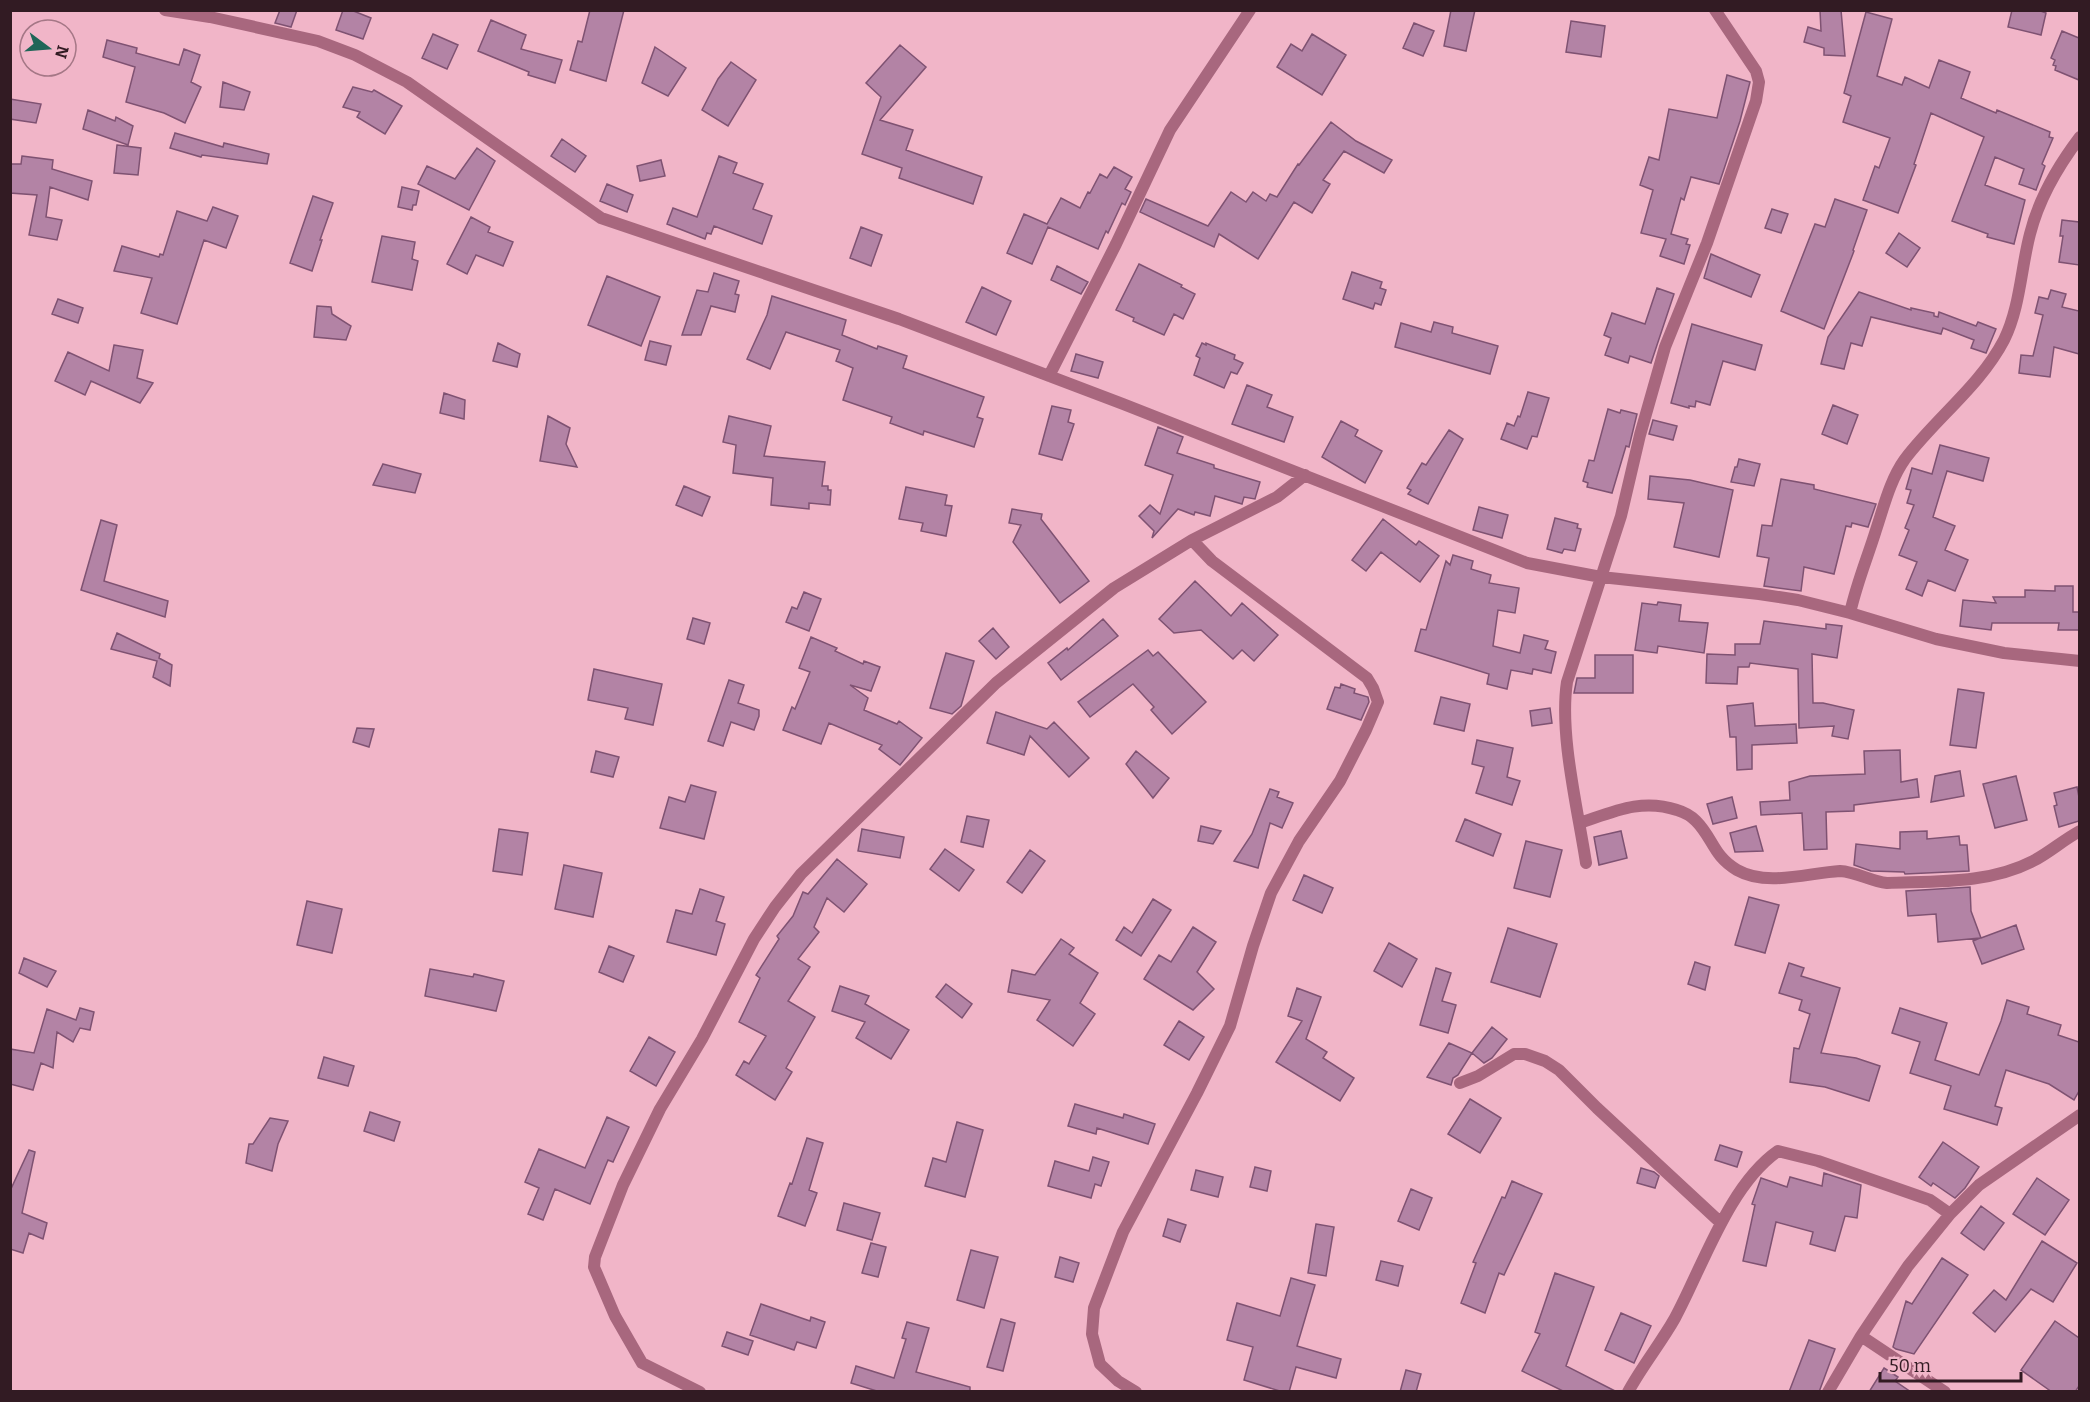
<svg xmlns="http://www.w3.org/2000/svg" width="2090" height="1402" viewBox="0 0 2090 1402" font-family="Bitter,serif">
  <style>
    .building { fill: #b383a5; stroke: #7f5272; stroke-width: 1.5 }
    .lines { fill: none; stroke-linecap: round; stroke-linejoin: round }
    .street { stroke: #a8677e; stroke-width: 12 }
  </style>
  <rect width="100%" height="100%" fill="#f1b5c8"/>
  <path class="building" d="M280,10H297L291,27L275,23Z
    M343,10H351L371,18L363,39L336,30Z
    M590,10H624L606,81L570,70L578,41L582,42Z
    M1451,10H1475L1466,51L1444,46Z
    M1820,10H1841L1845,56L1824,55V48L1804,42L1808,27L1821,31Z
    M2012,10H2038L2046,13L2041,35L2008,27Z
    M1866,12L1892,19L1877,76L1902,85L1905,77L1929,88L1939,60L1970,72L1961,98L1996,113L1997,110L2050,132L2049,137L2053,138L2042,164L2045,166L2036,190L2019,184L2024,169L1995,157L1985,185L2025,200L2014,244L1987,237L1988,234L1952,221L1984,137L1931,113L1914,164L1916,165L1898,213L1863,200L1875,166L1879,168L1890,138L1843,122L1851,96L1844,93Z
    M491,20L526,35L521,49L562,60L555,83L528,75L529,72L478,51Z
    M1571,21L1605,26L1601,57L1566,52Z
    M1414,23L1434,31L1423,56L1403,48Z
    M2062,31L2079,38V80L2055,70L2056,66L2053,65L2055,60L2051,58Z
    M433,34L458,45L447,69L422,58Z
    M1312,34L1346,55L1322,95L1277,67L1291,44L1302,51Z
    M107,40L137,48L136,53L179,65L184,49L200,55L191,82L201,87L185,123L164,113L126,102L135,67L103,57Z
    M900,45L926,67L880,120L913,130L906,150L982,177L973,204L899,178L902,168L862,154L881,97L866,83Z
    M655,47L686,68L668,96L642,83Z
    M731,62L756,80L728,126L702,110L718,79Z
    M1727,75L1750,82L1740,121L1719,184L1691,177L1684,200L1681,198L1671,234L1688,239L1686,244L1690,245L1684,264L1660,256L1666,239L1641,233L1653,190L1640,185L1649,157L1659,160L1669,109L1717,118Z
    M223,82L250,92L244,110L220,107Z
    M353,87L372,92L374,90L402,106L385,134L357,117L360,112L343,107Z
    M10,99L41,104L36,123L10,119Z
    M88,110L115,121L116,117L133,126L128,145L83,129Z
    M1331,122L1356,141L1392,160L1384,173L1344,151L1323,180L1330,184L1312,213L1294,202L1258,259L1219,234L1214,247L1140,212L1146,199L1208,226L1231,192L1246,202L1253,192L1266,201L1270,194L1277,197L1298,164L1299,165Z
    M175,133L223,147L224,143L269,154L267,164L202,155L201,157L170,148Z
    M562,139L586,156L575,172L551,156Z
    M117,145L141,148L138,175L114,173Z
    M477,148L495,161L469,210L418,184L427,166L455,179Z
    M22,156L53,160L52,169L92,181L88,200L50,187L46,217L62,220L57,240L29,235L37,195L10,193V164H21Z
    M719,156L737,163L733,173L763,184L753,209L772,216L762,244L714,226L711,234L707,233L705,239L667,224L673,208L697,217Z
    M661,160L665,176L640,181L637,166Z
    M1114,167L1132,177L1125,189L1131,192L1125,205L1122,203L1108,233L1106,231L1098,249L1048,227L1032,264L1007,253L1024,214L1047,224L1061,198L1080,208L1088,192L1090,193L1100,174L1107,178Z
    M607,184L633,195L627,212L600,201Z
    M402,187L419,191L416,205H413L412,210L398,207Z
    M313,196L333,203L320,240H322L312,271L290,263Z
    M1835,199L1867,210L1853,250L1854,251L1824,329L1781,311L1815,224L1825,227Z
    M213,207L238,216L226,248L204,240L177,324L141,313L152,278L114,271L122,246L159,257L160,254L163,255L177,211L207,221Z
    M1772,209L1788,214L1781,233L1765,228Z
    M471,217L490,227L488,232L513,242L503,266L476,255L467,274L447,264Z
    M2062,220L2079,222V265L2059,262L2063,236H2060Z
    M861,227L882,235L871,266L850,258Z
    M1899,233L1920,248L1907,267L1886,253Z
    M382,236L415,242L412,259L418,261L412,290L372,282Z
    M1711,254L1760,275L1751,297L1704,278Z
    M1139,264L1182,285L1181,287L1195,294L1183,319L1174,314L1164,335L1133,321L1134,318L1116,310Z
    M1057,266L1088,282L1081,294L1051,280Z
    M1352,272L1382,282L1380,288L1386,290L1381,305L1375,303L1373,309L1343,299Z
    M714,273L739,281L735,294L739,295L735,312L711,306L701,335H682L697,290L708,292Z
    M607,276L660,297L641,346L588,325Z
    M982,287L1011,301L996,335L966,322Z
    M1657,288L1674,294L1651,363L1630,356L1628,363L1605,355L1611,338L1604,335L1612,313L1645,324Z
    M2051,290L2066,294L2062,307L2079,311V354L2054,347L2050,377L2019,373L2021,355L2033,356L2043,315L2035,313L2039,297L2048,299Z
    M1859,292L1911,310V308L1934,313V316L1938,317L1939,312L1976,326L1978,322L1996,329L1986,353L1971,348L1974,340L1943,328L1941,334L1871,317L1862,346L1851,343L1844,369L1821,364L1828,337Z
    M772,296L846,320L842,335L877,349L878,346L907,356L903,368L984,397L977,417L983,419L974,447L924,431L923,435L890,423L892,417L843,400L853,368L836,361L840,350L786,332L770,369L747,359L767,315Z
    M58,299L83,308L78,323L52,314Z
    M317,306L331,307L332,314L351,326L346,340L314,337Z
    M1434,322L1453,327L1452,333L1498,346L1490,374L1395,347L1401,323L1431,332Z
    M1692,324L1762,345L1755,370L1723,361L1710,405L1696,401L1695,407L1689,406V408L1671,403Z
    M650,341L671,346L666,365L645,360Z
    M498,343L520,354L517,367L493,361Z
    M1202,343L1206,345V343L1235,355L1234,359L1243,363L1237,374L1231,372L1224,388L1194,375L1200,358L1196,356Z
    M114,345L143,350L137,378L153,383L140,403L91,381L85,395L55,381L68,352L109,371Z
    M1076,354L1103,362L1098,378L1071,371Z
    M1247,385L1272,395L1267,407L1293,417L1284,442L1232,424Z
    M1528,392L1549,398L1537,437L1532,436L1527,449L1501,439L1507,423L1514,426L1518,416L1520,417Z
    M444,393L465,400L464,419L440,413Z
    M1833,405L1858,415L1847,444L1822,434Z
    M1052,406L1071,410L1068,422L1074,424L1062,460L1039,454Z
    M1608,409L1620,413L1621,410L1637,414L1629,447L1626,446L1612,493L1587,487L1588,483L1583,481L1589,460L1594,461Z
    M548,416L570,428L566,444L577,467L540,461Z
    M729,416L771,426L764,456L825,462L822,486H828V490H831L830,505L809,503V509L771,505L773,478L733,473L736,445L723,442Z
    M1653,420L1677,426L1673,440L1649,434Z
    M1341,421L1358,430L1355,436L1382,451L1365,483L1322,457Z
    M1158,427L1183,437L1177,453L1214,465V468L1260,482L1255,499L1244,497L1242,504L1215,496L1210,516L1195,512L1194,515L1178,509L1152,538L1154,531L1139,516L1150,505L1160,514L1173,475L1145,465Z
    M1449,430L1463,439L1428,504L1408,494L1411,490L1407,488L1422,463L1426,465Z
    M1940,445L1989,458L1983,481L1947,471L1933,517L1955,526L1945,550L1968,560L1955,591L1928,580L1922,596L1906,589L1917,562L1899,555L1909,530L1905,528L1914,505L1907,503L1911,490L1906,489L1912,468L1932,474Z
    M1739,459L1760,464L1754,486L1731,482L1735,467H1737Z
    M383,464L421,474L415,493L373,485Z
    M1650,476L1690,480L1733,490L1719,557L1674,547L1684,503L1648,499Z
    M1781,479L1814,485V489L1876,504L1868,527L1852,523L1851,527L1846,526L1834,574L1804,567L1801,591L1764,586L1769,558L1757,556L1762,525L1772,526Z
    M684,486L710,497L702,516L676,505Z
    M906,487L947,495L945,505L952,506L946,536L921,531L923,523L899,519Z
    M1479,507L1508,515L1502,538L1473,530Z
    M1012,509L1042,514L1041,519L1089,581L1060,603L1013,542L1021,525L1009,523Z
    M1555,518L1578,524L1577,528L1581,529L1575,551L1564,549L1562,553L1547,549Z
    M1383,519L1416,545L1419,541L1439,556L1420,582L1381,552L1366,571L1352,560Z
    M101,520L117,525L104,581L168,601L165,617L81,590Z
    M1453,555L1473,561L1471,569L1491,575L1489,583L1519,588L1515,613L1498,610L1493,646L1520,653L1524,635L1548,641L1545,649L1556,652L1551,673L1533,669L1532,674L1511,670L1507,689L1487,684L1489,674L1415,651L1421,629L1426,630L1446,561L1450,565Z
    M1195,581L1231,616L1242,603L1278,635L1254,661L1242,650L1233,659L1201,630L1174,633L1159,619Z
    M2055,586H2073V612H2079V630H2058L2059,623H1992L1991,630L1960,626L1963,600L1996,603L1993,597H2025V590L2055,591Z
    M804,592L821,599L809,631L786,622L792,607L797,609Z
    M1658,602L1681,605L1679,621L1708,623L1704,653L1658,646L1657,653L1635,650L1642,603L1657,605Z
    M693,618L710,623L704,644L687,639Z
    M1103,619L1118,636L1061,680L1048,663L1067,648L1068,650Z
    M1764,621L1826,629V624L1842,626L1837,658L1812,654L1813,703H1823L1854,710L1848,739L1832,736L1834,726L1799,728L1798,669L1750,663L1749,667H1738L1737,684L1706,683L1707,654L1735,655V644H1760Z
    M993,628L1009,647L996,659L979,641Z
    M117,633L160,654L159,658L172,665L170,686L153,677L157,661L111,649Z
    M811,637L837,648L835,651L863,664L864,661L880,667L871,691L850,685L868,698L864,710L897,724L899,721L922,738L900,765L879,749L882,745L829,723L821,744L783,730L792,707L795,709L810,672L799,668Z
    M1148,650L1153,656L1158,652L1206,702L1172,734L1151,710L1154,707L1133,684L1090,717L1078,702Z
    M946,653L974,661L961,706L952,714L930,708Z
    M1595,655H1633V693H1574L1577,678H1595Z
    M594,669L662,684L653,725L625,719L628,708L588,700Z
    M729,680L744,685L738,703L759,710V716L754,730L731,722L723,746L708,741Z
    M1341,684L1355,689L1354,693L1368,697L1369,702L1361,720L1327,709L1335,687L1340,688Z
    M1958,689L1984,693L1976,748L1950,745Z
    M1441,697L1470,704L1464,731L1434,724Z
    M1753,703L1755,726L1796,724L1797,743L1752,745V769L1737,770L1736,737H1730L1727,706Z
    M1550,708L1552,723L1532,726L1530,711Z
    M996,712L1047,729L1054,722L1089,758L1069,777L1030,736L1024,755L987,743Z
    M357,728L374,729L369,747L353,742Z
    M1477,740L1513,748L1507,777L1520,781L1512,805L1476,793L1484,767L1472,764Z
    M1900,750L1901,782L1917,779L1919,797L1854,805V811L1826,812L1827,849L1804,850L1802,813L1761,815L1760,802L1790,800L1789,782L1810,776L1865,774L1864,751Z
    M596,751L619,757L613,777L591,772Z
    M1136,751L1169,778L1153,798L1126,764Z
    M1960,771L1964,796L1931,802L1935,776Z
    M2016,776L2027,820L1995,828L1983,784Z
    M691,785L716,792L704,839L660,828L669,797L685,802Z
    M2077,787L2079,797V821L2059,827L2054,806L2057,805L2054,793Z
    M1270,789L1279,792L1277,797L1293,803L1282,828L1270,823L1258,868L1234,861L1252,834Z
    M1732,797L1737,818L1713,824L1707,804Z
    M967,816L989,820L983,847L961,842Z
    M1465,819L1501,834L1493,856L1456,841Z
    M1201,826L1221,831L1213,844L1198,841Z
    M1756,826L1763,851L1735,852L1730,833Z
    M499,829L528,833L522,875L493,871Z
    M862,829L904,837L900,858L858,851Z
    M1621,831L1627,858L1599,865L1594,837Z
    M1927,831V839L1959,836L1960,845H1967L1969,871L1905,874L1904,872L1871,871L1854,865L1856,844L1900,849V832Z
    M1526,841L1562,850L1550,897L1514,888Z
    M945,849L974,870L959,891L930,869Z
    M1030,850L1045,861L1022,893L1007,882Z
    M837,859L867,884L844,912L827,898L814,927L819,932L798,959L810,967L788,1001L815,1017L786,1068L792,1072L775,1100L736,1075L744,1061L749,1064L766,1036L739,1022L760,978L756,975L779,939L777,936L793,916L803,892L808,894Z
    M564,865L602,873L593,917L555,909Z
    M1304,875L1333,888L1322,913L1293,900Z
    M1970,887L1971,911L1981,938L2016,925L2024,949L1982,964L1973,941L1980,938L1938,942L1936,914L1908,916L1906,891Z
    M700,889L724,897L716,921L725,924L716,955L667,942L676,910L692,914Z
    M1749,897L1779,905L1765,953L1735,945Z
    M1153,899L1171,910L1141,956L1116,940L1124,927L1132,933Z
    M307,901L342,909L332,953L297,945Z
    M1193,927L1216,942L1197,972L1214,989L1193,1010L1144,979L1159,955L1171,962Z
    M1508,928L1557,944L1540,997L1491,982Z
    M1061,939L1074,948L1069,954L1098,973L1080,1003L1095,1014L1073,1046L1037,1020L1050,1000L1008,992L1012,970L1035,975Z
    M1389,943L1417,959L1402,987L1374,971Z
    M609,946L634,956L623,982L599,972Z
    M24,958L56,971L47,987L19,973Z
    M1695,962L1710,967L1705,990L1688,984Z
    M1789,963L1804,968L1801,976L1840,988L1821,1053L1856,1058L1880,1066L1869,1101L1825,1087L1790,1082L1794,1048L1799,1049L1810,1014L1799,1010L1802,1000L1779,993Z
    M1436,968L1451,973L1442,1001L1456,1005L1448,1033L1420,1025Z
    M430,969L473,977L474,974L504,981L496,1011L425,996Z
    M946,984L972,1004L962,1018L936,997Z
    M840,986L869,996L865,1004L909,1030L891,1059L856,1038L865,1022L832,1011Z
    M1297,988L1321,997L1306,1039L1327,1052L1323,1058L1354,1078L1340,1101L1276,1062L1302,1021L1288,1016Z
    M2007,1000L2029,1007L2027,1014L2061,1025L2058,1035L2079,1042V1091L2074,1100L2049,1084L2006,1070L1995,1106L2002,1108L1997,1125L1944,1109L1951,1086L1910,1073L1920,1042L1892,1033L1900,1008L1947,1023L1935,1060L1979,1075L2001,1021Z
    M80,1008L94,1012L90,1030L80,1028L73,1042L57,1032L53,1068L41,1063L33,1090L10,1084V1049L34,1053L47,1009L76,1020Z
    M1179,1021L1204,1037L1189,1060L1164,1045Z
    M1492,1027L1507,1039L1492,1058L1484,1063L1472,1053Z
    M649,1037L675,1052L656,1086L630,1071Z
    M1449,1043L1472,1053L1458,1075L1453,1078L1451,1085L1427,1077Z
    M324,1057L354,1066L348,1086L318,1078Z
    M1470,1099L1501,1118L1480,1153L1448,1134Z
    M1075,1104L1123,1118L1124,1114L1155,1124L1148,1144L1097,1128L1096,1134L1068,1126Z
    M370,1112L400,1122L394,1141L364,1131Z
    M607,1117L629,1127L613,1162L608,1160L590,1204L555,1189L543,1220L528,1214L539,1188L525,1182L539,1149L585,1168Z
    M270,1118L288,1121L278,1144L272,1171L246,1163L249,1144H253Z
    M957,1122L983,1130L965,1197L925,1186L933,1158L946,1162Z
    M807,1138L823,1143L809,1190L817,1193L805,1226L778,1216L790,1183L792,1184Z
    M1943,1142L1979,1167L1965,1188L1955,1198L1933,1183L1931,1186L1919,1177Z
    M1720,1145L1742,1152L1737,1167L1715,1160Z
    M29,1150L35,1152L22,1213L47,1223L43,1239L29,1233L23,1253L10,1249V1191Z
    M1093,1157L1109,1162L1101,1186L1095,1184L1091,1198L1048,1186L1055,1161L1089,1171Z
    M1255,1167L1271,1171L1267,1191L1250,1187Z
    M1641,1168L1654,1172L1659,1176L1655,1188L1637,1183Z
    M1196,1170L1223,1177L1218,1197L1191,1190Z
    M1824,1173L1861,1185L1857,1218L1845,1216L1835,1251L1810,1244L1813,1232L1776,1222L1766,1266L1743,1261L1755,1205L1752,1204L1761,1178L1787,1187L1790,1177L1822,1186Z
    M2037,1178L2069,1200L2045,1235L2013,1214Z
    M1512,1181L1542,1194L1504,1275L1499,1273L1485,1313L1461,1303L1476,1263L1473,1262L1502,1197L1505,1198Z
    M1411,1189L1432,1198L1419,1230L1398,1221Z
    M844,1203L880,1213L872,1240L837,1230Z
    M1981,1206L2004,1223L1984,1250L1961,1233Z
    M1168,1219L1186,1225L1180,1242L1163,1236Z
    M1316,1224L1334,1227L1326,1276L1308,1273Z
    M2042,1241L2077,1263L2053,1302L2031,1289L1995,1332L1973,1313L1994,1290L2006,1300Z
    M871,1243L886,1247L878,1277L862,1273Z
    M971,1250L998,1257L984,1308L957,1300Z
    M1060,1257L1079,1263L1073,1282L1055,1277Z
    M1942,1258L1968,1275L1914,1354L1896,1349L1893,1347L1906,1301L1912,1304Z
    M1381,1261L1403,1266L1398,1286L1376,1280Z
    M1555,1273L1594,1287L1566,1366L1617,1392H1565L1522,1371L1540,1334L1535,1332Z
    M1291,1278L1315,1285L1297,1346L1341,1359L1336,1378L1296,1367L1289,1392H1283L1244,1380L1253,1347L1227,1340L1237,1303L1280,1316Z
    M761,1304L810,1321L811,1317L825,1322L816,1348L797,1342L794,1350L750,1335Z
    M1621,1313L1651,1326L1634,1363L1605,1350Z
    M1001,1319L1015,1323L1003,1371L987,1367Z
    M2055,1321L2079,1338V1386L2075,1392H2052L2021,1370Z
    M907,1322L929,1328L916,1372L970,1387V1392H880L851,1383L856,1366L894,1378L906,1339L902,1338Z
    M727,1332L753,1341L748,1355L722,1346Z
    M1809,1340L1835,1349L1819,1392H1789Z
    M1884,1368L1898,1377L1895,1381L1911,1392H1869Z
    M1406,1370L1421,1374L1416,1392H1400Z"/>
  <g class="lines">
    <path class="street" d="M165,10L210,17L318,41L355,55L407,82L601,218L899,319L1123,404L1527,563L1601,577L1759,594L1798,600L1850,613L1936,639L2004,653L2080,661
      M1049,376L1116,244L1170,130L1250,10
      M1850,613C1857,582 1867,559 1876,530C1884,506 1890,480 1905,459C1936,418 1980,386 2004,340C2020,308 2021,268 2030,234C2039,198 2058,166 2080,137
      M1580,823C1613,812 1641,798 1677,810C1684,812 1691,816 1696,821C1713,838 1713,856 1737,870C1767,887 1807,873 1840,871C1857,872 1870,881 1887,883C1936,881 1989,884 2033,861C2049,853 2063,840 2080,831
      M1586,863C1578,810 1559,734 1567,682L1621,516L1640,435L1665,347L1707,243L1756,101L1759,82L1756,71L1715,10
      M1460,1083L1478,1076L1514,1054H1525L1545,1061L1559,1070L1597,1108L1721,1223
      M1861,1336L1945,1392
      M700,1392L642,1363L615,1316L594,1267L595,1257L623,1185L660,1109L702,1039L754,939L775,907L801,874L996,683L1114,588L1192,540L1277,497L1305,475
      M1136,1392L1118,1381L1100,1364L1092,1334L1094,1308L1123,1232L1197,1093L1230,1026L1253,946L1271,893L1299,841L1340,781L1366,730L1378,702L1373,688L1367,678L1212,561L1192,540
      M1628,1392C1642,1366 1661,1343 1675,1318C1703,1266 1729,1185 1778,1151L1818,1161L1930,1200L1950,1214
      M1828,1392L1861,1336L1908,1266L1950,1214L1979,1185L2080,1115"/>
  </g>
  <rect width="2090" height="1402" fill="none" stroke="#321b23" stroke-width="24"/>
  <g transform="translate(48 48) rotate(106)"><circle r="28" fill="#f1b5c8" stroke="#a57786" stroke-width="1.5"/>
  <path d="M0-4.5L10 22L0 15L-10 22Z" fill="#1f6557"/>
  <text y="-9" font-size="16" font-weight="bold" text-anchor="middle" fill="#321b23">N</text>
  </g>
  <path d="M1880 1372v9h141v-9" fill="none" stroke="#321b23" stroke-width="3"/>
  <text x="1889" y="1372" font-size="18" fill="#321b23" stroke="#f1b5c8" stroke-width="4.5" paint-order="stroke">50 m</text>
</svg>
